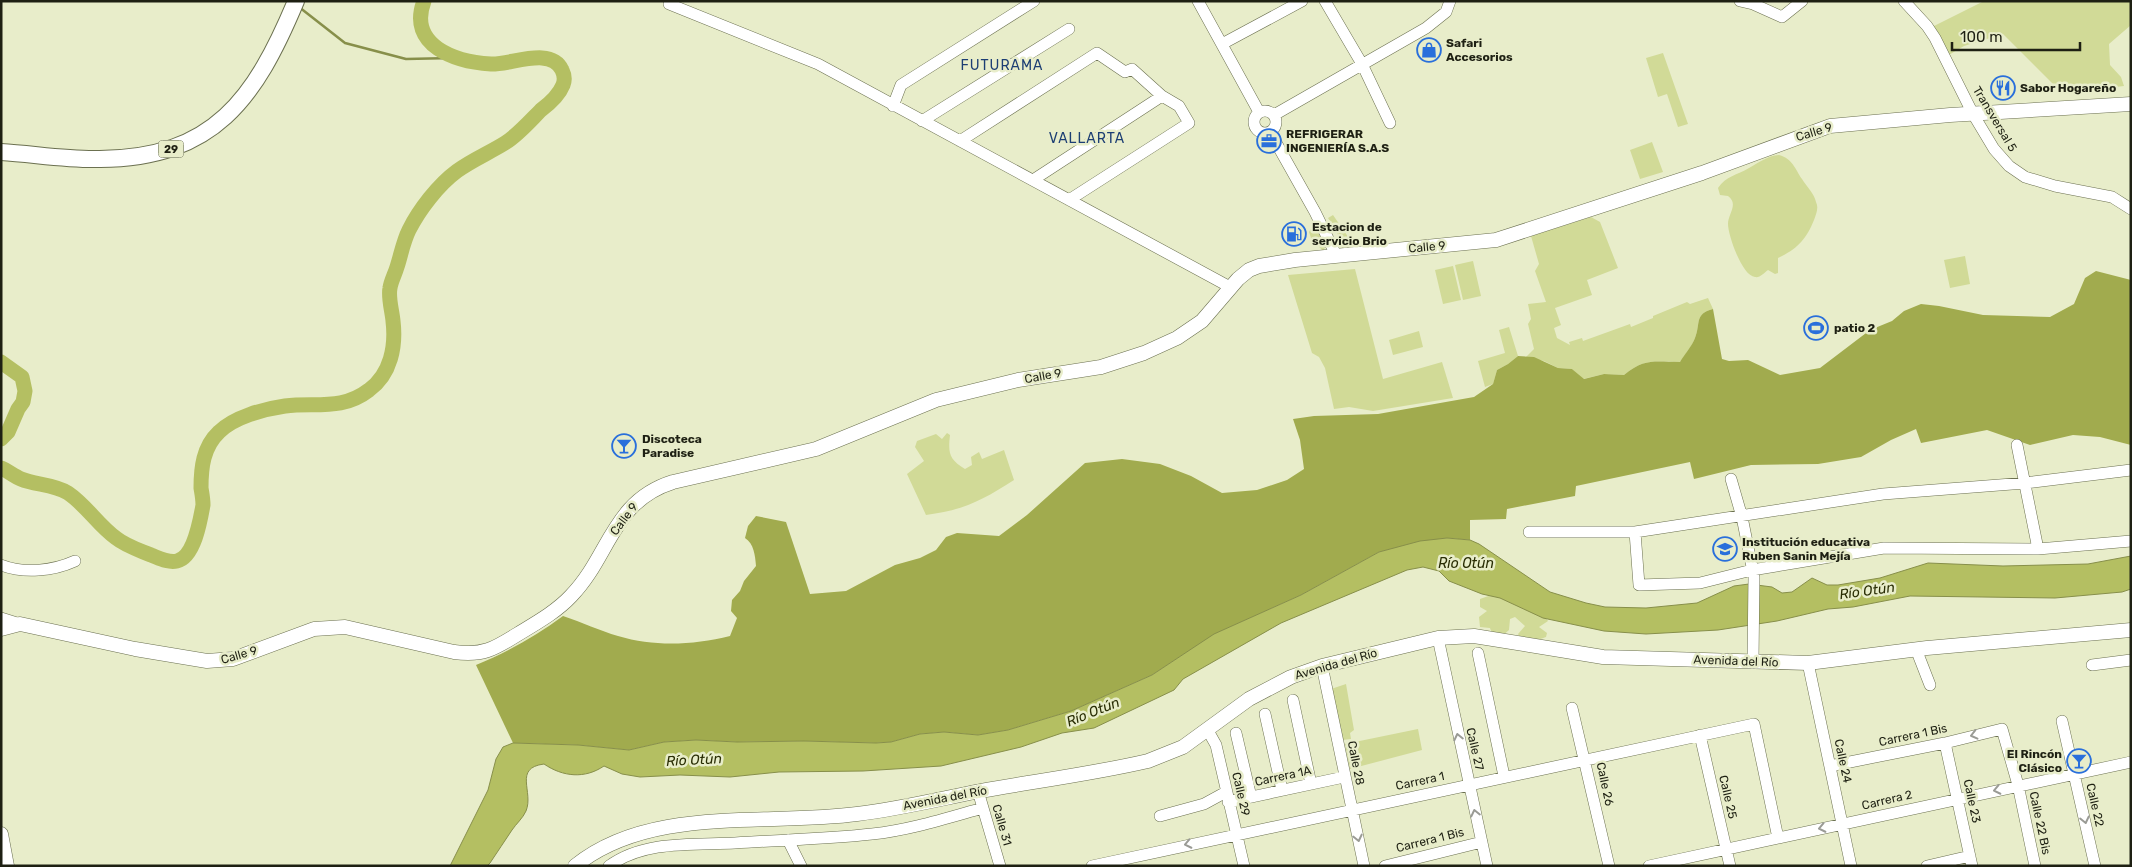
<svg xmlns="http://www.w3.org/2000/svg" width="2132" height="867" viewBox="0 0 2132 867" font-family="Rubik,sans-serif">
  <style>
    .green { fill: #d1da97 }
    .forest { fill: #a1ab4e }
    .water { fill: #b4bf62; stroke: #878f4a }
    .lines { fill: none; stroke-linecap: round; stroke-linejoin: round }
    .stream { stroke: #878f4a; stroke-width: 2.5 }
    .river { stroke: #b4bf62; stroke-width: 15 }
    .minor-casing { stroke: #6b7050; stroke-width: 12 }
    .major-casing { stroke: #6b7050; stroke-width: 15 }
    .highway-casing { stroke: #6b7050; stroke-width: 18 }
    .minor { stroke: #fff; stroke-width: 11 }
    .major { stroke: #fff; stroke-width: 14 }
    .highway { stroke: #fff; stroke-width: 16 }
    .oneway { stroke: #9a9b95 }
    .labels { text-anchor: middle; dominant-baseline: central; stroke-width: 5; stroke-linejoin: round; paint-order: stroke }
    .shield { fill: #e8edca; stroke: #5b5e4a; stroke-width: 1 }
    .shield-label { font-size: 11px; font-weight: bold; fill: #1e2013 }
    .poi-label { font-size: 12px; font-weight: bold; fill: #1e2013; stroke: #e8edca; text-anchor: start }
    .street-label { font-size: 12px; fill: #1e2013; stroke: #e8edca }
    .neighbourhood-label { font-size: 14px; letter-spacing: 1px; fill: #1c3e73; stroke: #e8edca }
    .water-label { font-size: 14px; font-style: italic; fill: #292d04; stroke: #e8edca }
  </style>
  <rect width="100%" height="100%" fill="#e8edca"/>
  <path class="green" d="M1984,1H2131V25L2109,44L2110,65L2121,77L2124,86L2062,93L2003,34L1964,46L1947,56L1932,27Z
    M1663,53L1688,124L1678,127L1667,94L1658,97L1646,58Z
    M1652,142L1663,172L1640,179L1630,150Z
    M1779,155C1793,159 1795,169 1802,179C1807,187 1814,193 1816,202C1819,208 1816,214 1814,220C1806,240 1797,249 1778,258V273L1775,274L1768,270C1764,273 1760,278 1755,277C1742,276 1728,235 1728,224C1728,214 1739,204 1728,196L1720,195L1718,188C1726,176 1737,175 1749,168C1760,162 1767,156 1779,155Z
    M1333,215L1353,244V248C1341,245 1335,228 1328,218Z
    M1591,217L1600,222L1618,268L1587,280L1592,295L1555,308L1561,325L1554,328L1557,338L1570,345L1569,342L1582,338L1583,341L1630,324L1631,327L1653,318V316L1687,302L1690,304L1708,298L1713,309C1694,314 1701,323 1695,338C1692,346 1685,355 1680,362C1654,362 1645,358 1624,375L1604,374L1583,379L1572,369L1558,368L1544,361L1526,357L1534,349L1528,324L1531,319L1528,304L1546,302L1535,271L1539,264L1531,236Z
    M1314,223H1317L1327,244L1323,251L1311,238L1309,232Z
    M1965,256L1970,284L1950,288L1944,260Z
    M1473,261L1481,296L1463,300L1455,265Z
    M1453,266L1461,300L1443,304L1435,270Z
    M1355,269L1383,379L1442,362L1453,398L1373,411L1349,407L1334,409L1325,368L1319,357L1312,353L1288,275Z
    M1815,318L1827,330L1818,338L1806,327Z
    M1509,327L1518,356L1508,364L1497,370L1493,384L1485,387L1478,361L1505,353L1499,330Z
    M1419,331L1423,347L1393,355L1389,340Z
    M947,433L950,435C948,453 949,459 965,469L972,465L971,457L979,452L982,459L1004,450L1014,480C983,500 964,510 926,515L907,474L924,461L915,447L917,441L936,434L942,439Z
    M1494,594L1546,618L1548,621L1539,627L1547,633L1546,637L1535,641L1520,637L1518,634L1525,626L1515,617L1510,619L1509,630L1502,636L1492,634L1490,628L1480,627L1479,617L1487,611L1480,607V599Z
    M1346,684L1354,730L1350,733L1351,739L1342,740L1331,689Z
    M1418,729L1422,750L1350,769L1345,744Z"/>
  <path class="forest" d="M2096,271L2131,280V445L2100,437L2073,435L2030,445L1987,430L1921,443L1916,429L1891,440L1861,457L1818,464L1751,465L1694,479L1690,462L1576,486L1575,496L1507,509L1506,519L1470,520V540L1447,538L1379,552L1301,595L1215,634L1152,675L1071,711L1008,730L978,735L944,732L920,734L891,742L876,743L804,741L737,742L696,740L664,742L629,750L578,745L513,743L476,665C508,652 536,636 563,616C582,622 600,631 618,636C655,647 693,645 730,636L737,618L731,611L732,600L740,591L744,581L756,566C755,555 754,544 745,538L748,526L756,516L786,522L810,594L846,591L895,565L920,558L936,550L946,537L957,533L999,536L1027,515L1085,463L1122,459L1160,464L1191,476L1222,493L1257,490L1287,480L1304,469L1300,440L1293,419L1314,416L1378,414L1474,397L1493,384L1497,370L1508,364L1518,356L1534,357L1558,368L1572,369L1584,379L1604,374L1624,375C1645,358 1654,362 1680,362C1684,355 1692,346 1695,338C1701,323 1694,314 1713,309L1722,359L1729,361L1748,360L1780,375L1820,368L1870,330L1892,321L1904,311L1921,304L1939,306L1983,315L2050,317L2074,304L2085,278Z"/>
  <path class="water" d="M1447,538L1470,540L1479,544L1550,592L1586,603L1605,607L1646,608L1697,603L1734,586L1749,584L1772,587L1782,593L1792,592L1812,578L1827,585H1838L1880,578L1928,563L2003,566L2088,564L2131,556V589L2122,592L2055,598L1910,596L1853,607L1828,609L1777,621L1718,630L1646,634L1604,631L1543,618L1500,598L1482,594L1449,581L1439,571L1423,567L1407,570L1281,623L1183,679L1174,690L1094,728L1062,733L1021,747L941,766L863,771L779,772L730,777L680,775L640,777L622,774L604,766C585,779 563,777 544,764C513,768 534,792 526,811C523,818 516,824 512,830C505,841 497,852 490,863L487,866H450L488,790L496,759L503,747L513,743L578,745L629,750L664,742L696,740L737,742L804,741L876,743L891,742L920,734L944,732L978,735L1008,730L1071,711L1152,675L1214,634L1301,595L1379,552L1420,541Z"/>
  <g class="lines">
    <path class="stream" d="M417,1L421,10
      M299,7L345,43L406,59L453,58"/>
    <path class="river" d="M1,362L22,377L25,391L23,402L18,409L8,432L1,439
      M1,468C8,471 14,476 21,479C35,485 54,484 68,493C86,505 98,525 116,538C126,546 139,550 151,555C159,558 168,563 177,561C194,557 200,522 203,505C203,499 202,494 201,488C201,468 203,447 219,432C234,417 264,409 285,406C315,402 342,411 369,390C391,374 396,346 393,321C392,310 388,298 390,288C391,281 395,274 397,267C401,255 403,242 409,230C419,210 438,185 457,171C472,160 489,153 505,143C518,135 530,121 541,110C549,104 559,95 563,85C565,80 564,74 562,70C551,46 511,65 491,64C456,62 407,46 424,1"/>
    <g class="minor-casing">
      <path id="minor" d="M1198,1L1259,112
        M1325,1L1362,64L1390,123
        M1740,1L1753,4L1756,1
        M1753,1V4L1782,17L1802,1
        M1904,1L1927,26L1935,38L1973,114L1994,149L2009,166L2025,177L2055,186L2112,197L2131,209
        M669,4L818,64L1230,287
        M1222,44L1302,1
        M893,106L901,85L1034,1
        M1254 122a11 11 0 1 1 22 0a11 11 0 1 1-22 0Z
        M1274,115L1426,28L1446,12L1450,1
        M922,121L1069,29
        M1270,132L1315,212L1336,255
        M960,141L1097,53L1125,72L1132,69L1162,96L1179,106L1189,123L1069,200
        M1033,180L1162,96
        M2017,445L2038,549
        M1731,479L1742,517L1754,577L1753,661
        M1529,532H1635L1883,494L2025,483L2131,470
        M1635,532L1639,585L1700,583L1752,570L1884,548L2038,549L2131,541
        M1,565C24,574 53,571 75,561
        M1,618L20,624
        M1438,638L1487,866
        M1916,649L1930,685
        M1478,653L1504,776
        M1808,663L1851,866
        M2092,665L2131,660
        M1322,666L1364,866
        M1293,700L1311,784
        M1572,708L1609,866
        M1265,714L1282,790
        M2062,721L2095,866
        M1207,729L1216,745L1244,866
        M1236,733L1251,797
        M1700,735L1730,866
        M1945,743L1972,866
        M1830,766L1945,743L2002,729L2018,785L2035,866
        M978,791L1000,866
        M1228,802L1344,777
        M1160,816L1204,804L1226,792
        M788,840L801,866
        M609,866C644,840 694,845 735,843C780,840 826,839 872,834C910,830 947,818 983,808
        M1092,866L1754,724L1778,838
        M1385,866L1482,842
        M1649,866L2131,762
        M1927,866L1970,856"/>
    </g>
    <g class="major-casing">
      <path id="major" d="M1,629L20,624L135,649L207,661L233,659L314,629L345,627L454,652C483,656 494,649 518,634C536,623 556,612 571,596C610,556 612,501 673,482L816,449L936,400L1018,380L1101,367L1144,353L1177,338L1202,321L1238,279L1249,270L1259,266L1295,260L1496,240L1702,173L1830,126L1950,115L2131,104
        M1,834L7,866
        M575,866C650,805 767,826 857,814C899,809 939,799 980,791C1036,781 1092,774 1148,761L1183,747L1249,699L1291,677L1322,666L1438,638L1474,636L1603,657L1808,663L1927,648L2131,630"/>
    </g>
    <g class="highway-casing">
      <path id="highway" d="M1,152C34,154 67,160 100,159C214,158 255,99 296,1"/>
    </g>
    <use href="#minor" class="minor"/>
    <use href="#major" class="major"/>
    <use href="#highway" class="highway"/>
  </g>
  <defs><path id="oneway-chevron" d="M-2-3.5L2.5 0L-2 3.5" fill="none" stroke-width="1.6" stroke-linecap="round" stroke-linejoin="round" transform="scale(1.25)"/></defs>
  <g class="oneway">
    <use href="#oneway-chevron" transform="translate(1974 735) rotate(166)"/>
    <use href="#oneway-chevron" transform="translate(1458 737) rotate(-103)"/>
    <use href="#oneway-chevron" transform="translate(1997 790) rotate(168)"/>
    <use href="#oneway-chevron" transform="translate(1475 813) rotate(-103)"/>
    <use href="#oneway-chevron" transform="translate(2085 820) rotate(77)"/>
    <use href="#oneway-chevron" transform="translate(1822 828) rotate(168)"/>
    <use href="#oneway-chevron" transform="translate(1358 838) rotate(77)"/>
    <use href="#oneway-chevron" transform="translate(1188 844) rotate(168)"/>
  </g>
  <defs>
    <g id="shop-ring" transform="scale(1.25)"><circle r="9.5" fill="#e8edca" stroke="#296fdb" stroke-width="1.5"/><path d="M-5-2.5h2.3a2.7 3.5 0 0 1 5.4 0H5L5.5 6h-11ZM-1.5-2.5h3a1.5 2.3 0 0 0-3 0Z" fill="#296fdb"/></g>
    <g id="restaurant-ring" transform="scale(1.25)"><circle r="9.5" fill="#e8edca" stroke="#296fdb" stroke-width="1.5"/><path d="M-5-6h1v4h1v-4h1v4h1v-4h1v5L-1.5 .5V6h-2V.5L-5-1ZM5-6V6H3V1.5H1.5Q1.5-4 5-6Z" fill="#296fdb"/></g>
    <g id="office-ring" transform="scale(1.25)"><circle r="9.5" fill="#e8edca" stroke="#296fdb" stroke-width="1.5"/><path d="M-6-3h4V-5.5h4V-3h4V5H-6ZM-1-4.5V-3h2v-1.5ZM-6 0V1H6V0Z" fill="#296fdb"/></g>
    <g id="fuel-ring" transform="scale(1.25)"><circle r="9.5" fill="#e8edca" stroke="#296fdb" stroke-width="1.5"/><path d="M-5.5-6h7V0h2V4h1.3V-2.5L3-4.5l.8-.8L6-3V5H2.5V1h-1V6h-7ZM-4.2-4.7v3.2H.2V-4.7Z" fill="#296fdb"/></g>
    <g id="stadium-ring" transform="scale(1.25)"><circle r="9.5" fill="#e8edca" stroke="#296fdb" stroke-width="1.5"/><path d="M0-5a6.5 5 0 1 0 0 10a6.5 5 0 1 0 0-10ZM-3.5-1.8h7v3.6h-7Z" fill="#296fdb"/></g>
    <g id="bar-ring" transform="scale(1.25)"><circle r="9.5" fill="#e8edca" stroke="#296fdb" stroke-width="1.5"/><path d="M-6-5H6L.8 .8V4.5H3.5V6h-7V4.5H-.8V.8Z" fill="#296fdb"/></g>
    <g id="school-ring" transform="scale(1.25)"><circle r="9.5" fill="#e8edca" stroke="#296fdb" stroke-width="1.5"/><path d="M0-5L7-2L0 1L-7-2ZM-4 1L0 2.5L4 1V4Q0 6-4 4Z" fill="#296fdb"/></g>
  </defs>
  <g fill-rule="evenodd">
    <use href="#shop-ring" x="1429" y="50"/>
    <use href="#restaurant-ring" x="2003" y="88"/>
    <use href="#office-ring" x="1269" y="141"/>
    <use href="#fuel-ring" x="1294" y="234"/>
    <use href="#stadium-ring" x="1816" y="328"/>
    <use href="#bar-ring" x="624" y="446"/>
    <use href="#school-ring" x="1725" y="549"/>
    <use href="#bar-ring" x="2079" y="761"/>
  </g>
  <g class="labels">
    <rect class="shield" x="158.5" y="140.5" width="25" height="17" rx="4"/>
    <g class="shield-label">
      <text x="171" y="149">29</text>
    </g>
    <g class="poi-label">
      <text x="1446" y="43">Safari<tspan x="1446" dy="14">Accesorios</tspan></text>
      <text x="2020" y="88">Sabor Hogareño</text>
      <text x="1286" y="134">REFRIGERAR<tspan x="1286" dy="14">INGENIERÍA S.A.S</tspan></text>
      <text x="1312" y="227">Estacion de<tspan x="1312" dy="14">servicio Brio</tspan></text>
      <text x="1834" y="328">patio 2</text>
      <text x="642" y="439">Discoteca<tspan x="642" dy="14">Paradise</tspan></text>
      <text x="1742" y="542">Institución educativa<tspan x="1742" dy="14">Ruben Sanin Mejía</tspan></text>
      <text x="2062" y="754" text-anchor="end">El Rincón<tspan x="2062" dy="14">Clásico</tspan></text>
    </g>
    <g class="street-label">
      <text transform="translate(1995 119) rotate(59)">Transversal 5</text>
      <text transform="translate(1814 132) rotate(-17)">Calle 9</text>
      <text transform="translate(1427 247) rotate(-5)">Calle 9</text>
      <text transform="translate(1043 376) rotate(-10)">Calle 9</text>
      <text transform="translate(624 519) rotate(-53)">Calle 9</text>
      <text transform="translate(239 655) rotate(-16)">Calle 9</text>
      <text transform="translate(1736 661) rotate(2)">Avenida del Río</text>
      <text transform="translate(1336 664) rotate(-16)">Avenida del Río</text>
      <text transform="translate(1913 735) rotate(-12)">Carrera 1 Bis</text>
      <text transform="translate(1475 749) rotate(77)">Calle 27</text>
      <text transform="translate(1843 761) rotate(78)">Calle 24</text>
      <text transform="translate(1356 763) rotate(79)">Calle 28</text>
      <text transform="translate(1283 776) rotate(-12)">Carrera 1A</text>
      <text transform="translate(1420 781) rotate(-12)">Carrera 1</text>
      <text transform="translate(1605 784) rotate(78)">Calle 26</text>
      <text transform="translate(1241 794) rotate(77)">Calle 29</text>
      <text transform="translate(1728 797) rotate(77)">Calle 25</text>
      <text transform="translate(945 798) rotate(-11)">Avenida del Río</text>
      <text transform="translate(1887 800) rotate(-13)">Carrera 2</text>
      <text transform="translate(1972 801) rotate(78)">Calle 23</text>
      <text transform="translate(2095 805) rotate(77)">Calle 22</text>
      <text transform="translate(2040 823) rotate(78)">Calle 22 Bis</text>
      <text transform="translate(1002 825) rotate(74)">Calle 31</text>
      <text transform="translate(1430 840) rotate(-14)">Carrera 1 Bis</text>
    </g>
    <g class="neighbourhood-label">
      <text x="1002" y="65">FUTURAMA</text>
      <text x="1087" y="138">VALLARTA</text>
    </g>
    <g class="water-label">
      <text x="1466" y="563">Río Otún</text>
      <text transform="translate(1867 591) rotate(-8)">Río Otún</text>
      <text transform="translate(1093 712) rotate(-22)">Río Otún</text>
      <text transform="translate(694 760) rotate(-3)">Río Otún</text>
    </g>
  </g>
  <rect width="2132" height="867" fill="none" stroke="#1e2013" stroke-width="5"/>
  <path d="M1952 42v8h128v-8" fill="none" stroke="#1e2013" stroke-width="2.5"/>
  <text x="1960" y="42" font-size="15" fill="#1e2013" stroke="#e8edca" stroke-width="4" paint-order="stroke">100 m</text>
</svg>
